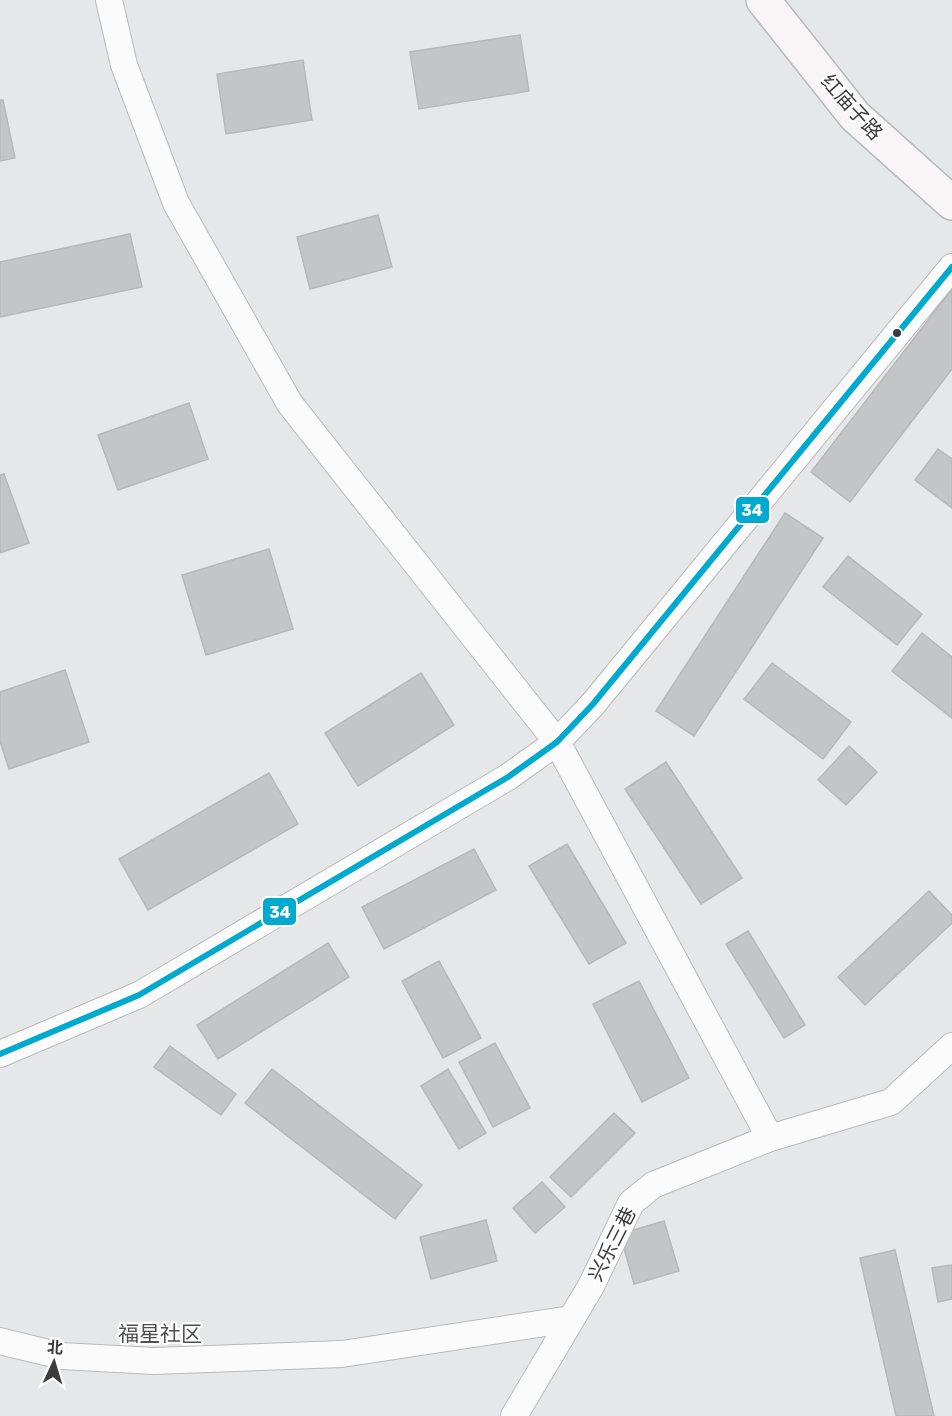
<svg xmlns="http://www.w3.org/2000/svg" width="952" height="1416" font-family="Rubik,'Noto Sans SC',sans-serif">
  <style>
    .building { fill: #c4c5c6; stroke: #b7b8b9; stroke-width: 1.5 }
    .lines { fill: none; stroke-linecap: round; stroke-linejoin: round }
    .street-casing { stroke: #b9babb; stroke-width: 28 }
    .secondary-casing { stroke: #b9babb; stroke-width: 36 }
    .street { stroke: #fbfbfc; stroke-width: 26 }
    .secondary { stroke: #f7f5f6; stroke-width: 33 }
    .bus-1-casing { stroke: #fff; stroke-width: 10 }
    .bus-1 { stroke: #00a9ce; stroke-width: 6 }
    .bus-dot { fill: #3c3c3d; stroke: #fff; stroke-width: 2 }
    .labels { text-anchor: middle; stroke-width: 4.5; stroke-linejoin: round; paint-order: stroke }
    .street-label { font-size: 20px; fill: #3c3c3d; stroke: #fff }
    .neighbourhood-label { font-size: 21px; fill: #4e4e51; stroke: #fff }
    .line-badge { stroke: #fff; stroke-width: 2 }
    .badge-label { font-size: 16px; text-anchor: middle; font-weight: bold; fill: #fff }
  </style>
  <rect width="100%" height="100%" fill="#e6e7e8"/>
  <!-- building -->
  <g class="building">
    <polygon points="520,35 529,91 419,109 410,52"/>
    <polygon points="303,60 312,120 226,134 217,74"/>
    <polygon points="0,100 3,100 15,158 0,161"/>
    <polygon points="378,215 392,267 310,289 297,237"/>
    <polygon points="130,234 142,287 0,317 0,262"/>
    <polygon points="952,289 952,369 850,502 811,472"/>
    <polygon points="189,403 208,459 118,490 98,435"/>
    <polygon points="938,449 952,459 952,508 915,480"/>
    <polygon points="4,474 29,543 0,553 0,475"/>
    <polygon points="785,513 823,538 694,736 656,711"/>
    <polygon points="269,549 293,629 206,655 182,575"/>
    <polygon points="848,556 922,614 897,645 823,587"/>
    <polygon points="922,633 952,657 952,718 892,671"/>
    <polygon points="772,663 851,722 823,759 744,699"/>
    <polygon points="65,670 89,742 9,769 0,741 0,692"/>
    <polygon points="421,673 454,725 358,786 325,733"/>
    <polygon points="849,746 877,772 846,805 818,780"/>
    <polygon points="666,762 742,878 701,904 625,789"/>
    <polygon points="269,773 298,824 148,910 119,859"/>
    <polygon points="567,844 626,943 589,964 529,866"/>
    <polygon points="474,849 496,890 384,949 362,907"/>
    <polygon points="929,891 952,915 952,923 865,1005 838,977"/>
    <polygon points="748,931 805,1025 784,1038 726,944"/>
    <polygon points="328,943 349,977 218,1059 197,1025"/>
    <polygon points="439,961 481,1038 443,1058 402,981"/>
    <polygon points="639,981 689,1078 642,1102 593,1004"/>
    <polygon points="495,1043 530,1108 493,1127 459,1062"/>
    <polygon points="170,1046 236,1094 221,1115 154,1067"/>
    <polygon points="272,1069 422,1185 395,1219 245,1103"/>
    <polygon points="448,1069 486,1133 459,1149 421,1086"/>
    <polygon points="614,1113 635,1133 571,1197 550,1177"/>
    <polygon points="542,1182 565,1207 535,1233 513,1208"/>
    <polygon points="486,1220 497,1261 431,1279 420,1237"/>
    <polygon points="664,1221 679,1271 634,1284 620,1234"/>
    <polygon points="895,1250 934,1416 896,1416 860,1258"/>
    <polygon points="952,1265 952,1299 938,1302 932,1268"/>
  </g>
  <g class="lines">
    <defs>
      <g id="street">
        <polyline points="109,0 124,65 176,203 290,404 557,742 770,1138"/>
        <polyline points="0,1054 139,995 508,777 557,742 593,704 952,267"/>
        <polyline points="0,1341 61,1356 154,1361 342,1354 571,1319"/>
        <polyline points="514,1416 591,1286 631,1203 653,1185 770,1138 891,1102 952,1046"/>
      </g>
      <polyline id="secondary" points="763,0 855,116 952,203"/>
    </defs>
    <!-- street casing -->
    <use href="#street" class="street-casing"/>
    <!-- secondary casing -->
    <use href="#secondary" class="secondary-casing"/>
    <!-- street -->
    <use href="#street" class="street"/>
    <!-- secondary -->
    <use href="#secondary" class="secondary"/>
    <defs>
      <polyline id="bus-1" points="0,1054 139,995 508,777 557,742 593,704 952,267"/>
    </defs>
    <!-- bus-1 casing -->
    <use href="#bus-1" class="bus-1-casing"/>
    <!-- bus-1 -->
    <use href="#bus-1" class="bus-1"/>
  </g>
  <!-- markers -->
  <circle class="bus-dot" cx="897" cy="333" r="5"/>
  <g class="labels">
    <!-- street labels -->
    <g class="street-label">
      <text transform="translate(852 107) rotate(48)" y="7">红庙子路</text>
      <text transform="translate(612 1244) rotate(-63)" y="7">兴乐三巷</text>
    </g>
    <!-- neighbourhood labels -->
    <g class="neighbourhood-label">
      <text x="160" y="1341">福星社区</text>
    </g>
  </g>
  <g class="line-badge">
    <rect x="735" y="496" width="35" height="28" rx="6" fill="#00a9ce"/>
    <rect x="262" y="897" width="35" height="29" rx="6" fill="#00a9ce"/>
  </g>
  <g class="badge-label">
    <text x="752" y="516">34</text>
    <text x="280" y="918">34</text>
  </g>
  <!-- north arrow -->
  <g transform="translate(54 1362) rotate(4)" stroke="#ffffff" stroke-width="4.5" paint-order="stroke">
  <path d="M0-4.5L10 22L0 15L-10 22Z" fill="#3c3c3d"/>
  <text y="-9" font-size="16" font-weight="bold" text-anchor="middle" fill="#3c3c3d">北</text>
  </g>
</svg>
